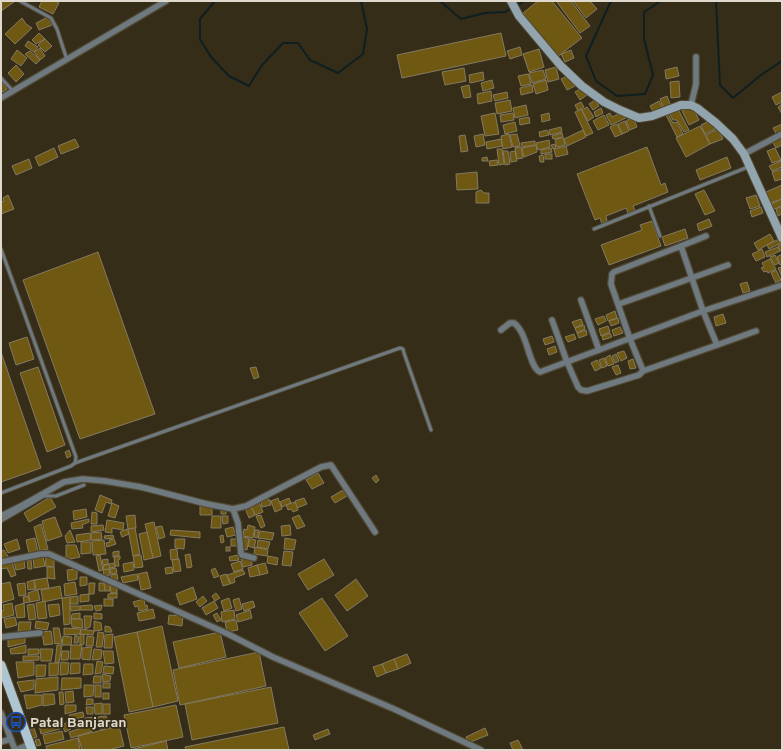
<svg xmlns="http://www.w3.org/2000/svg" width="783" height="751" font-family="Overpass,sans-serif">
  <style>
    .lines { fill: none; stroke-linecap: round; stroke-linejoin: round }
    .stream { stroke: #0e1f21; stroke-width: 2 }
    .building { fill: #6f5811; stroke: #837a62 }
    .lane-casing { stroke: #514935; stroke-width: 5 }
    .street-casing { stroke: #514935; stroke-width: 8 }
    .secondary-casing { stroke: #514935; stroke-width: 10 }
    .primary-casing { stroke: #514935; stroke-width: 11 }
    .lane { stroke: #6e7a80; stroke-width: 3 }
    .street { stroke: #6e7a80; stroke-width: 5.5 }
    .secondary { stroke: #92a4ae; stroke-width: 8 }
    .primary { stroke: #aec5d2; stroke-width: 9 }
    .labels { text-anchor: middle; stroke-width: 3.5; stroke-linejoin: round; paint-order: stroke }
    .poi-label { font-size: 14px; font-weight: bold; fill: #dfdacd; stroke: #362d18; text-anchor: start }
  </style>
  <rect width="100%" height="100%" fill="#362d18"/>
  <g class="lines">
    <!-- stream -->
    <g class="stream">
      <polyline points="215,1 200,19 200,39 211,57 229,76 249,86 262,65 283,43 298,43 310,60 338,73 363,54 367,29 361,1"/>
      <polyline points="440,1 461,19 485,13 505,12 512,8"/>
      <polyline points="611,1 586,56 596,81 617,96 645,94 653,75 644,39 644,12 661,1"/>
      <polyline points="716,1 720,85 733,98 761,75 782,61"/>
      <polyline points="516,6 524,1"/>
    </g>
  </g>
  <!-- building -->
  <g class="building">
    <polygon points="1,1 14,1 14,2 1,11"/>
    <polygon points="42,1 55,1 59,3 53,14 39,7"/>
    <polygon points="538,1 552,1 582,38 557,57 523,13"/>
    <polygon points="556,1 571,1 590,26 580,33"/>
    <polygon points="573,1 590,1 597,9 586,18"/>
    <polygon points="48,17 52,25 39,30 36,23"/>
    <polygon points="22,18 26,24 32,28 15,44 5,34"/>
    <polygon points="39,33 45,39 36,44 32,40"/>
    <polygon points="501,33 506,56 402,78 397,55"/>
    <polygon points="45,39 52,46 45,52 38,45"/>
    <polygon points="28,41 38,47 34,52 25,46"/>
    <polygon points="520,47 522,55 510,59 507,51"/>
    <polygon points="40,48 45,56 40,60 34,52"/>
    <polygon points="539,49 544,67 529,72 523,54"/>
    <polygon points="17,50 27,58 21,66 11,59"/>
    <polygon points="571,50 574,58 565,62 561,54"/>
    <polygon points="30,51 40,60 36,64 25,54"/>
    <polygon points="16,65 24,74 16,82 8,73"/>
    <polygon points="556,67 559,79 548,82 545,70"/>
    <polygon points="677,67 679,76 666,79 665,70"/>
    <polygon points="464,68 466,81 445,85 442,72"/>
    <polygon points="543,70 546,79 532,83 529,73"/>
    <polygon points="483,72 484,80 470,83 469,75"/>
    <polygon points="528,74 531,84 521,86 518,76"/>
    <polygon points="569,75 575,86 567,90 561,79"/>
    <polygon points="492,80 494,88 483,91 481,83"/>
    <polygon points="546,80 548,90 536,94 533,84"/>
    <polygon points="679,81 680,97 671,98 670,82"/>
    <polygon points="1,82 2,82 7,89 3,92 1,90"/>
    <polygon points="469,85 471,97 464,98 461,87"/>
    <polygon points="532,85 533,92 521,95 520,88"/>
    <polygon points="582,88 587,95 580,100 575,92"/>
    <polygon points="491,91 492,101 478,104 477,94"/>
    <polygon points="507,92 508,98 495,101 493,95"/>
    <polygon points="782,92 782,102 776,105 772,97"/>
    <polygon points="667,96 671,106 664,109 660,99"/>
    <polygon points="510,100 512,111 497,114 495,103"/>
    <polygon points="595,100 599,106 593,110 589,104"/>
    <polygon points="659,101 663,109 654,113 650,106"/>
    <polygon points="581,102 584,107 578,111 575,105"/>
    <polygon points="782,104 782,114 778,107"/>
    <polygon points="526,105 528,115 515,118 513,108"/>
    <polygon points="692,106 699,120 689,125 682,111"/>
    <polygon points="587,107 594,117 588,121 582,110"/>
    <polygon points="601,108 603,113 596,117 594,112"/>
    <polygon points="581,109 593,133 586,136 575,112"/>
    <polygon points="678,109 689,130 684,132 677,120 673,120 669,112"/>
    <polygon points="495,113 499,134 485,136 481,116"/>
    <polygon points="513,113 514,120 501,122 500,115"/>
    <polygon points="549,113 550,120 542,122 541,115"/>
    <polygon points="610,113 612,117 621,113 628,117 611,125 606,115"/>
    <polygon points="668,114 673,123 677,122 683,134 677,137 666,115"/>
    <polygon points="604,115 609,125 598,130 593,121"/>
    <polygon points="529,117 530,123 520,125 519,119"/>
    <polygon points="633,117 637,127 630,130 626,121"/>
    <polygon points="711,120 715,129 705,134 701,125"/>
    <polygon points="625,121 629,131 622,134 618,124"/>
    <polygon points="515,122 517,131 505,134 503,125"/>
    <polygon points="617,124 622,134 615,137 610,127"/>
    <polygon points="782,124 782,133 777,135 773,128"/>
    <polygon points="700,126 710,144 686,157 676,138"/>
    <polygon points="561,127 562,132 550,135 549,130"/>
    <polygon points="718,129 723,139 710,144 706,135"/>
    <polygon points="547,130 549,135 540,137 539,132"/>
    <polygon points="583,130 586,137 567,146 564,139"/>
    <polygon points="562,133 563,137 553,139 552,136"/>
    <polygon points="483,134 485,145 476,147 474,136"/>
    <polygon points="509,134 512,147 503,149 501,136"/>
    <polygon points="517,134 520,146 513,147 510,135"/>
    <polygon points="465,135 468,151 461,152 459,136"/>
    <polygon points="782,136 782,145 776,148 772,141"/>
    <polygon points="563,137 565,145 557,147 555,140"/>
    <polygon points="75,139 79,147 61,154 58,146"/>
    <polygon points="501,139 502,146 487,149 486,142"/>
    <polygon points="549,140 550,147 538,150 536,143"/>
    <polygon points="535,141 535,145 522,147 521,143"/>
    <polygon points="555,144 556,148 553,149 551,145"/>
    <polygon points="536,145 537,152 524,157 522,148"/>
    <polygon points="566,146 568,154 556,157 554,149"/>
    <polygon points="521,147 523,158 517,159 515,148"/>
    <polygon points="647,147 661,185 665,183 668,192 633,206 635,211 628,213 626,208 606,216 607,221 602,224 600,218 595,220 577,174"/>
    <polygon points="54,148 58,157 39,166 35,157"/>
    <polygon points="551,148 552,152 541,154 541,150"/>
    <polygon points="775,148 781,160 772,163 767,151"/>
    <polygon points="497,149 502,149 504,164 499,165"/>
    <polygon points="503,151 508,151 510,164 505,165"/>
    <polygon points="515,151 517,161 511,162 510,152"/>
    <rect x="545" y="154" width="7" height="5"/>
    <polygon points="543,155 544,162 540,162 539,156"/>
    <polygon points="487,157 488,161 482,161 482,158"/>
    <polygon points="727,157 731,168 700,180 696,170"/>
    <polygon points="29,159 32,168 16,175 12,166"/>
    <polygon points="497,160 498,165 490,166 489,161"/>
    <polygon points="781,161 782,167 772,171 769,166"/>
    <polygon points="782,169 782,179 775,181 772,172"/>
    <polygon points="477,172 478,189 457,190 456,174"/>
    <polygon points="782,185 782,199 770,203 766,192"/>
    <polygon points="481,190 484,193 489,193 489,203 476,203 476,192"/>
    <polygon points="704,190 715,211 705,215 695,194"/>
    <polygon points="8,195 14,209 1,214 1,202 4,201 3,198"/>
    <polygon points="756,195 760,206 750,209 746,198"/>
    <polygon points="782,199 782,206 774,209 771,204"/>
    <polygon points="782,206 782,214 778,216 776,209"/>
    <polygon points="761,207 763,213 752,217 750,211"/>
    <polygon points="709,219 712,226 699,231 697,224"/>
    <polygon points="652,221 661,246 609,265 601,245 642,230 640,225"/>
    <polygon points="685,229 688,238 665,246 662,237"/>
    <polygon points="770,234 774,241 758,250 754,243"/>
    <polygon points="779,239 781,243 769,249 767,245"/>
    <polygon points="782,244 782,250 780,251 778,246"/>
    <polygon points="778,247 780,251 767,257 765,252"/>
    <polygon points="762,249 765,257 756,261 752,254"/>
    <polygon points="98,252 155,414 80,439 23,280"/>
    <polygon points="782,254 782,264 780,265 777,257"/>
    <polygon points="775,255 779,263 775,265 770,257"/>
    <polygon points="770,259 776,269 768,273 767,271 764,272 761,268 764,267 762,263"/>
    <polygon points="782,267 782,277 778,268"/>
    <polygon points="776,270 781,280 776,283 771,273"/>
    <polygon points="747,282 750,291 743,293 740,284"/>
    <polygon points="615,311 617,318 608,321 606,315"/>
    <polygon points="723,314 726,323 716,326 714,317"/>
    <polygon points="604,316 606,321 598,325 595,319"/>
    <polygon points="618,318 619,323 611,326 609,321"/>
    <polygon points="581,319 583,324 575,328 572,322"/>
    <polygon points="584,325 585,329 577,333 575,328"/>
    <polygon points="608,326 610,332 601,336 599,329"/>
    <polygon points="620,327 623,333 614,336 612,330"/>
    <polygon points="586,330 587,335 579,338 577,333"/>
    <polygon points="610,333 612,337 603,340 602,336"/>
    <polygon points="574,334 576,339 568,342 565,337"/>
    <polygon points="552,336 554,342 545,345 543,339"/>
    <polygon points="27,337 34,359 16,365 9,343"/>
    <polygon points="555,346 557,352 549,355 547,349"/>
    <polygon points="624,351 627,358 621,361 617,353"/>
    <polygon points="1,352 41,468 1,482"/>
    <polygon points="616,354 619,361 615,363 612,356"/>
    <polygon points="610,355 614,364 608,366 605,358"/>
    <polygon points="604,358 607,366 602,368 599,360"/>
    <polygon points="633,359 636,368 630,369 628,361"/>
    <polygon points="597,360 601,368 595,371 591,363"/>
    <polygon points="618,365 621,373 616,375 612,367"/>
    <polygon points="38,367 65,445 47,452 20,373"/>
    <polygon points="256,367 259,377 254,379 250,368"/>
    <polygon points="69,450 71,456 67,458 65,452"/>
    <polygon points="318,473 324,483 312,489 306,480"/>
    <polygon points="376,475 379,480 376,483 372,478"/>
    <polygon points="343,490 347,496 335,503 331,497"/>
    <polygon points="100,495 112,500 111,504 106,502 102,513 95,510"/>
    <polygon points="50,497 56,507 29,522 24,513"/>
    <polygon points="267,498 268,500 270,500 271,505 262,507 261,500"/>
    <polygon points="278,498 282,509 275,512 271,501"/>
    <polygon points="289,498 291,503 282,507 280,502"/>
    <polygon points="304,498 307,504 297,508 295,501"/>
    <polygon points="259,502 263,512 255,515 251,506"/>
    <polygon points="295,502 298,510 293,512 291,509 288,510 286,505"/>
    <polygon points="112,503 119,506 115,518 108,516"/>
    <polygon points="200,504 207,504 207,507 212,507 212,515 200,515"/>
    <polygon points="251,506 255,515 249,518 245,508"/>
    <polygon points="86,509 87,517 74,520 73,511"/>
    <polygon points="226,509 226,514 221,514 221,510"/>
    <polygon points="92,512 97,513 97,524 91,524"/>
    <polygon points="135,515 136,528 128,529 126,516"/>
    <polygon points="261,515 265,526 261,528 256,516"/>
    <polygon points="299,515 305,526 297,529 292,518"/>
    <polygon points="212,516 221,516 221,528 211,528"/>
    <polygon points="222,516 228,516 228,523 223,524"/>
    <polygon points="55,517 62,536 47,541 42,521"/>
    <polygon points="89,519 89,522 82,525 83,528 72,529 71,523"/>
    <polygon points="107,520 124,523 123,530 112,528 112,533 105,532"/>
    <polygon points="154,522 161,556 153,558 145,524"/>
    <polygon points="41,524 48,549 40,551 34,527"/>
    <polygon points="103,525 104,530 91,532 91,526"/>
    <polygon points="248,525 255,527 253,538 243,536 244,529 247,530"/>
    <polygon points="290,525 291,535 282,536 281,526"/>
    <polygon points="162,526 165,537 159,539 156,527"/>
    <polygon points="233,527 236,535 227,537 225,529"/>
    <polygon points="135,528 140,554 133,556 128,529"/>
    <polygon points="127,529 129,534 122,537 120,532"/>
    <polygon points="70,530 75,542 67,543 65,536"/>
    <polygon points="171,530 200,532 200,538 170,535"/>
    <polygon points="255,530 259,530 257,538 254,537"/>
    <polygon points="260,531 274,533 272,540 258,538"/>
    <polygon points="101,532 102,539 91,540 91,533"/>
    <polygon points="147,532 153,558 144,560 139,534"/>
    <polygon points="90,533 91,540 77,542 76,535"/>
    <polygon points="113,535 114,538 105,539 104,536"/>
    <polygon points="223,535 224,542 221,543 220,536"/>
    <polygon points="243,537 249,538 247,550 241,548"/>
    <polygon points="35,538 38,552 29,553 26,540"/>
    <polygon points="285,538 296,540 294,550 284,549"/>
    <polygon points="17,539 20,549 8,553 4,544"/>
    <polygon points="114,539 116,544 107,547 106,543 110,542 109,540"/>
    <polygon points="175,539 185,539 184,549 175,548"/>
    <rect x="231" y="539" width="7" height="7"/>
    <polygon points="250,539 256,540 254,548 248,546"/>
    <polygon points="104,540 106,554 93,555 92,541"/>
    <polygon points="258,540 270,542 268,549 257,547"/>
    <polygon points="81,542 91,542 91,553 81,554"/>
    <polygon points="66,545 76,545 80,557 66,560"/>
    <rect x="226" y="547" width="4" height="4"/>
    <polygon points="255,547 268,550 267,556 254,554"/>
    <polygon points="177,549 178,559 171,560 170,550"/>
    <polygon points="4,550 9,558 1,560 1,551"/>
    <polygon points="119,551 119,555 113,557 113,552"/>
    <polygon points="284,551 293,552 291,566 282,565"/>
    <polygon points="190,554 192,567 187,568 185,555"/>
    <polygon points="100,555 103,570 99,571 96,556"/>
    <polygon points="141,555 143,567 135,568 133,556"/>
    <polygon points="238,555 239,560 230,561 229,557"/>
    <polygon points="46,556 54,559 54,567 45,566"/>
    <polygon points="120,556 120,559 118,560 119,566 115,566 114,557"/>
    <polygon points="268,556 278,558 277,565 267,563"/>
    <polygon points="33,557 43,557 45,566 34,568"/>
    <polygon points="251,557 252,565 243,567 241,559"/>
    <polygon points="24,559 25,568 16,570 14,561"/>
    <polygon points="108,559 108,564 103,565 102,560"/>
    <polygon points="179,559 181,571 174,572 172,560"/>
    <polygon points="324,559 334,575 308,590 298,574"/>
    <polygon points="27,560 31,560 32,569 28,569"/>
    <polygon points="240,561 243,569 234,572 231,564"/>
    <polygon points="12,562 16,575 11,577 7,568 1,569 1,565"/>
    <polygon points="133,562 134,570 124,572 123,564"/>
    <polygon points="114,563 115,567 110,568 109,564"/>
    <polygon points="265,563 268,573 260,575 257,565"/>
    <polygon points="109,564 110,569 104,570 103,566"/>
    <polygon points="257,565 260,575 250,577 248,568"/>
    <polygon points="47,567 54,567 55,579 47,578"/>
    <polygon points="172,567 173,573 166,574 165,568"/>
    <polygon points="116,568 117,573 111,574 110,569"/>
    <polygon points="215,568 219,576 214,578 211,570"/>
    <polygon points="77,569 77,579 68,581 67,570"/>
    <polygon points="109,569 110,575 104,576 103,570"/>
    <polygon points="243,570 245,574 234,578 235,582 231,584 227,575"/>
    <polygon points="147,572 151,588 141,590 138,574"/>
    <polygon points="117,574 118,579 112,580 111,575"/>
    <polygon points="137,574 138,580 123,583 121,577"/>
    <polygon points="226,574 230,584 223,586 220,576"/>
    <polygon points="80,577 87,577 87,585 80,586"/>
    <polygon points="47,578 49,588 36,590 34,580"/>
    <polygon points="356,579 368,596 347,611 335,595"/>
    <polygon points="34,580 35,589 28,590 27,582"/>
    <polygon points="10,582 14,599 1,603 1,584"/>
    <polygon points="75,582 77,594 65,596 64,584"/>
    <polygon points="25,583 26,595 19,596 17,584"/>
    <polygon points="89,583 95,583 94,594 89,594"/>
    <polygon points="99,583 104,583 105,591 99,591"/>
    <polygon points="104,583 110,583 110,591 105,591"/>
    <polygon points="110,585 117,585 117,593 111,593"/>
    <polygon points="60,586 62,598 43,602 41,590"/>
    <polygon points="193,587 197,599 180,605 176,594"/>
    <polygon points="36,590 38,591 40,600 30,602 28,593"/>
    <polygon points="117,593 117,598 108,598 108,594"/>
    <polygon points="216,593 220,598 215,601 212,596"/>
    <polygon points="89,594 89,601 80,602 80,595"/>
    <polygon points="28,596 30,602 24,603 23,597"/>
    <polygon points="78,596 78,604 70,604 70,597"/>
    <polygon points="203,596 207,601 200,607 196,602"/>
    <polygon points="70,597 70,624 64,625 62,598"/>
    <polygon points="229,598 232,608 224,611 221,601"/>
    <polygon points="239,598 242,609 236,611 233,600"/>
    <polygon points="322,598 348,636 325,651 299,613"/>
    <rect x="104" y="599" width="9" height="7"/>
    <polygon points="144,599 145,606 147,605 148,609 139,611 138,606 135,607 133,602"/>
    <polygon points="45,601 47,618 38,619 36,603"/>
    <polygon points="214,601 218,608 206,615 202,608"/>
    <polygon points="253,601 255,607 244,611 242,604"/>
    <polygon points="12,603 14,615 2,618 1,611 4,610 3,605"/>
    <polygon points="24,603 25,617 17,618 15,606"/>
    <polygon points="34,604 36,619 29,620 27,605"/>
    <polygon points="59,604 60,615 50,617 48,605"/>
    <polygon points="92,605 93,610 80,610 80,606"/>
    <polygon points="102,605 101,610 96,611 94,606"/>
    <polygon points="70,606 80,606 80,610 71,611"/>
    <polygon points="153,609 155,618 139,621 137,613"/>
    <polygon points="234,610 235,619 222,622 221,612"/>
    <polygon points="250,610 252,618 238,622 236,615"/>
    <polygon points="80,613 80,619 71,619 72,614"/>
    <polygon points="94,613 102,614 102,619 94,619"/>
    <polygon points="217,613 221,620 217,622 213,615"/>
    <polygon points="169,615 183,616 182,626 168,624"/>
    <polygon points="84,616 92,616 90,627 85,629"/>
    <polygon points="15,617 17,625 6,628 4,619"/>
    <polygon points="71,619 82,619 83,628 72,627"/>
    <polygon points="236,620 238,630 227,632 225,622"/>
    <polygon points="36,621 49,623 47,630 35,628"/>
    <polygon points="94,621 101,623 102,630 94,631"/>
    <polygon points="19,622 31,622 30,632 18,631"/>
    <polygon points="105,626 110,627 112,632 105,632"/>
    <polygon points="162,626 178,701 153,707 137,632"/>
    <polygon points="53,628 59,628 62,643 55,644"/>
    <polygon points="64,628 81,629 80,634 64,635"/>
    <polygon points="81,629 94,631 93,635 80,634"/>
    <polygon points="51,631 53,644 44,645 42,632"/>
    <polygon points="98,632 104,633 102,647 96,647"/>
    <polygon points="137,632 153,707 129,712 114,637"/>
    <polygon points="220,632 226,657 179,668 173,642"/>
    <polygon points="80,634 84,635 84,644 80,645"/>
    <polygon points="113,634 112,648 104,648 105,635"/>
    <polygon points="75,635 79,637 78,643 74,643"/>
    <polygon points="63,636 72,637 71,645 62,645"/>
    <polygon points="87,636 94,637 93,646 86,646"/>
    <polygon points="25,637 25,643 8,647 8,638"/>
    <polygon points="26,645 26,653 11,654 10,649"/>
    <polygon points="57,645 62,645 59,663 55,663"/>
    <polygon points="71,645 82,645 80,659 70,659"/>
    <polygon points="92,647 90,660 82,659 82,648"/>
    <polygon points="28,649 39,649 39,654 28,655"/>
    <polygon points="40,649 53,649 51,661 41,661"/>
    <polygon points="94,649 102,650 101,659 92,660"/>
    <polygon points="62,651 69,651 68,660 61,660"/>
    <polygon points="103,651 113,651 114,663 105,664"/>
    <polygon points="259,652 266,686 180,705 173,670"/>
    <polygon points="407,654 411,663 398,669 394,659"/>
    <polygon points="23,656 39,656 39,660 23,661"/>
    <polygon points="394,659 398,669 386,673 382,664"/>
    <polygon points="97,661 103,662 101,673 95,674"/>
    <polygon points="16,662 34,662 34,675 18,678"/>
    <polygon points="61,662 69,663 68,674 60,675"/>
    <polygon points="49,663 59,663 58,675 49,676"/>
    <polygon points="71,663 80,663 80,673 70,674"/>
    <polygon points="84,664 93,664 93,674 83,675"/>
    <polygon points="382,664 386,673 377,677 373,667"/>
    <polygon points="36,665 46,665 45,676 36,677"/>
    <polygon points="104,666 114,667 113,674 103,673"/>
    <polygon points="102,674 111,676 110,681 103,682"/>
    <polygon points="94,676 101,676 101,683 93,683"/>
    <polygon points="58,677 58,690 35,693 36,679"/>
    <polygon points="62,678 81,678 81,688 61,690"/>
    <polygon points="34,680 34,689 21,692 17,682"/>
    <rect x="103" y="683" width="7" height="5"/>
    <polygon points="84,685 94,685 93,696 84,697"/>
    <rect x="95" y="685" width="6" height="12"/>
    <polygon points="271,687 278,723 192,740 185,704"/>
    <polygon points="73,691 74,702 66,703 65,692"/>
    <polygon points="59,692 63,692 64,704 60,705"/>
    <rect x="103" y="693" width="6" height="6"/>
    <polygon points="43,694 54,694 55,704 43,706"/>
    <polygon points="24,695 42,695 42,705 27,709"/>
    <polygon points="87,699 93,699 93,704 86,705"/>
    <polygon points="102,703 102,714 95,714 94,704"/>
    <rect x="103" y="704" width="7" height="10"/>
    <polygon points="65,705 76,705 76,711 65,714"/>
    <polygon points="176,705 183,737 131,748 124,715"/>
    <polygon points="86,707 93,707 93,714 87,714"/>
    <polygon points="83,712 84,717 70,720 69,715"/>
    <polygon points="106,716 112,727 101,730 98,717"/>
    <polygon points="95,717 95,723 86,724 85,718"/>
    <polygon points="71,720 77,720 77,727 72,728"/>
    <polygon points="83,721 84,725 80,726 79,722"/>
    <polygon points="68,722 71,729 65,732 62,725"/>
    <polygon points="59,723 60,729 41,734 39,725"/>
    <polygon points="91,725 93,731 71,738 69,732"/>
    <polygon points="119,726 124,746 108,750 82,750 78,736"/>
    <polygon points="284,727 289,750 186,750 185,747"/>
    <polygon points="34,728 37,737 32,739 29,730"/>
    <polygon points="485,728 488,735 468,743 466,737"/>
    <polygon points="328,729 330,734 315,740 313,735"/>
    <polygon points="62,731 64,739 45,744 43,735"/>
    <polygon points="78,738 80,750 47,750 46,746"/>
    <polygon points="39,739 41,745 37,746 35,740"/>
    <polygon points="518,740 523,750 513,750 510,743"/>
    <polygon points="166,741 168,750 130,750"/>
  </g>
  <g class="lines">
    <defs>
      <g id="lane">
        <polyline points="20,1 51,18 57,29 67,60"/>
        <polyline points="1,78 13,91"/>
        <polyline points="649,206 660,236"/>
        <polyline points="594,229 748,167"/>
        <polyline points="1,249 76,457 75,463 71,466 1,493"/>
        <polyline points="75,463 400,348 403,349 404,353 431,430"/>
        <polyline points="1,521 44,496 56,496 84,485"/>
      </g>
      <g id="street">
        <polyline points="1,98 166,1"/>
        <polyline points="691,105 696,84 696,57"/>
        <polyline points="744,154 782,134"/>
        <polyline points="681,246 706,236"/>
        <polyline points="581,300 599,350"/>
        <polyline points="619,304 728,265"/>
        <polyline points="552,320 567,362 578,387 581,390 587,391 639,375 643,371 642,368 630,339 611,284 612,274 614,272 681,246 703,311 717,345 643,371"/>
        <path d="M501,330L510,323H514C528,333 529,368 540,372L703,311L782,285"/>
        <polyline points="717,345 756,331"/>
        <polyline points="233,509 238,523 241,553 242,555 254,558"/>
        <polyline points="1,516 23,505 64,482 83,479 105,481 141,487 207,504 233,509 246,506 321,467 331,465 375,532"/>
        <polyline points="1,562 41,554 49,554 226,633 273,657 394,709 481,750"/>
        <polyline points="1,637 40,633"/>
        <polyline points="1,713 15,750"/>
        <polyline points="1,742 11,739"/>
        <polyline points="16,750 30,744"/>
      </g>
      <polyline id="secondary" points="511,1 519,16 561,66 582,86 604,102 620,110 639,118 652,116 681,105 691,105 697,108 716,123 733,139 744,154 782,238"/>
      <polyline id="primary" points="1,665 32,750"/>
    </defs>
    <!-- lane casing -->
    <use href="#lane" class="lane-casing"/>
    <!-- street casing -->
    <use href="#street" class="street-casing"/>
    <!-- secondary casing -->
    <use href="#secondary" class="secondary-casing"/>
    <!-- primary casing -->
    <use href="#primary" class="primary-casing"/>
    <!-- lane -->
    <use href="#lane" class="lane"/>
    <!-- street -->
    <use href="#street" class="street"/>
    <!-- secondary -->
    <use href="#secondary" class="secondary"/>
    <!-- primary -->
    <use href="#primary" class="primary"/>
  </g>
  <!-- icons -->
  <defs>
    <symbol id="bus-ring" viewBox="-11 -11 22 22"><circle r="9.5" fill="#362d18" stroke="#1a4fb4" stroke-width="1.5"/><path d="M-5-6H5V4H4V6H2V4H-2V6H-4V4H-5ZM-3.5-4V0h7V-4ZM-3.5 1.2v1.5H-2V1.2ZM2 1.2v1.5H3.5V1.2Z" fill="#1a4fb4"/></symbol>
  </defs>
  <g fill-rule="evenodd">
    <use href="#bus-ring" x="5" y="711" width="22" height="22"/>
  </g>
  <g class="labels">
    <!-- poi labels -->
    <g class="poi-label">
      <text x="30" y="727">Patal Banjaran</text>
    </g>
  </g>
  <!-- border -->
  <rect width="783" height="751" fill="none" stroke="#dfdacd" stroke-width="4"/>
</svg>
